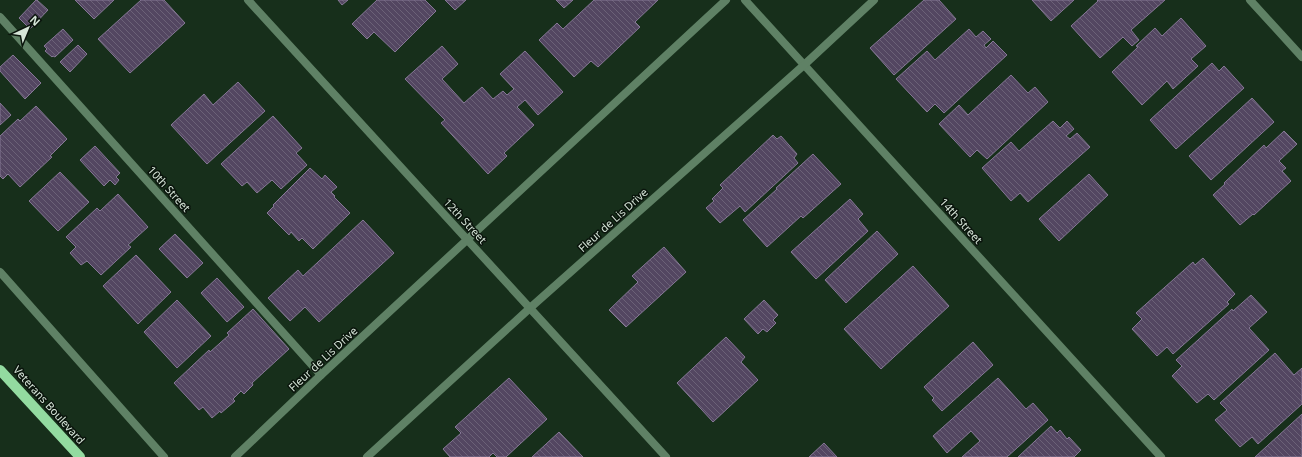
<svg xmlns="http://www.w3.org/2000/svg" width="1302" height="457" font-family="'Noto Sans',sans-serif">
  <style>
    .building { fill: url(#building-back-hatch); stroke: #867896 }
    .lines { fill: none; stroke-linecap: round; stroke-linejoin: round }
    .street { stroke: #5f8165; stroke-width: 8 }
    .primary { stroke: #93dba0; stroke-width: 10 }
    .labels { text-anchor: middle; stroke-width: 3; stroke-linejoin: round; paint-order: stroke }
    .street-label { font-size: 11px; fill: #d6e5d8; stroke: #0a140c }
  </style>
  <defs>
    <pattern id="building-back-hatch" width="6" height="6" patternUnits="userSpaceOnUse"><rect width="6" height="6" fill="#534661"/><path d="M-1 5l2 2M0 0l6 6M5-1l2 2" fill="none" stroke="#6b6177"/></pattern>
  </defs>
  <rect width="100%" height="100%" fill="#172f1b"/>
  <!-- building -->
  <g class="building">
    <polygon points="36,0 37,0 48,10 30,29 19,18"/>
    <polygon points="75,0 114,0 94,19"/>
    <polygon points="141,0 164,0 185,23 130,73 98,39"/>
    <polygon points="338,0 348,0 342,5"/>
    <polygon points="377,0 425,0 436,11 395,52 374,32 367,39 352,24"/>
    <polygon points="445,0 466,0 455,10"/>
    <polygon points="556,0 573,0 564,8"/>
    <polygon points="594,0 658,0 635,22 640,27 598,67 591,61 574,77 539,40 557,23 563,29"/>
    <polygon points="924,0 939,0 956,19 894,75 870,48"/>
    <polygon points="1032,0 1074,0 1051,21"/>
    <polygon points="1097,0 1165,0 1131,30 1139,40 1132,46 1123,37 1100,58 1071,26 1098,1"/>
    <polygon points="1181,18 1206,46 1191,59 1198,66 1173,89 1167,81 1142,105 1112,72 1138,47 1136,46 1155,28 1162,36"/>
    <polygon points="63,29 73,40 55,57 53,56 52,57 45,51 47,49 44,46"/>
    <polygon points="969,29 976,37 983,31 991,39 984,45 986,48 993,41 1007,55 944,113 935,104 927,112 896,79 927,51 935,60"/>
    <polygon points="78,45 87,54 70,72 60,62"/>
    <polygon points="442,46 458,64 442,79 464,103 482,87 493,99 503,91 507,95 514,89 500,74 525,51 563,92 538,115 525,100 517,107 534,125 504,153 507,156 488,174 441,123 445,120 405,79"/>
    <polygon points="13,55 41,83 25,99 0,71 0,67"/>
    <polygon points="1212,63 1219,71 1224,66 1244,88 1176,149 1150,120"/>
    <polygon points="1011,75 1028,93 1035,87 1048,102 987,159 977,150 970,157 939,124 959,105 968,115"/>
    <polygon points="238,82 265,111 207,164 171,125 204,94 213,105"/>
    <polygon points="1252,98 1274,122 1211,180 1189,156"/>
    <polygon points="0,103 11,115 0,125"/>
    <polygon points="36,106 67,139 50,156 52,157 20,187 8,174 3,179 0,176 0,136 18,119 20,121"/>
    <polygon points="273,116 302,148 296,153 307,165 281,189 272,180 257,193 247,182 242,186 221,164"/>
    <polygon points="1053,121 1060,128 1067,121 1074,129 1066,136 1070,139 1077,133 1090,147 1028,202 1020,193 1011,201 982,168 1011,142 1019,151"/>
    <polygon points="1284,131 1297,144 1279,161 1286,168 1282,171 1291,181 1254,215 1253,214 1240,225 1213,195 1225,184 1224,183 1264,145 1266,148"/>
    <polygon points="773,135 777,139 781,136 797,154 794,158 798,163 745,212 740,206 720,223 706,208 714,201 712,199 723,188 720,185"/>
    <polygon points="95,146 120,173 116,177 119,180 115,185 110,180 104,186 80,160"/>
    <polygon points="813,154 841,184 803,218 801,216 767,247 743,220 777,189 776,188"/>
    <polygon points="310,168 322,179 325,175 337,187 331,192 335,196 334,197 350,213 313,249 302,238 299,241 291,232 289,235 267,213 274,206 273,205"/>
    <polygon points="60,172 89,202 58,231 29,201"/>
    <polygon points="1089,174 1108,195 1059,241 1039,219"/>
    <polygon points="118,194 148,227 128,245 131,247 101,275 87,261 81,265 70,253 76,247 66,237 97,208 100,211"/>
    <polygon points="850,199 863,214 858,219 868,231 816,279 791,252"/>
    <polygon points="363,220 394,253 319,322 305,307 290,321 268,298 298,270 303,276"/>
    <polygon points="877,231 898,254 846,303 825,280"/>
    <polygon points="175,234 203,263 187,278 159,249"/>
    <polygon points="664,247 686,272 626,327 609,310 638,282 632,276"/>
    <polygon points="136,255 171,292 138,324 103,286"/>
    <polygon points="1203,258 1235,294 1227,302 1229,304 1173,354 1167,347 1157,356 1132,329 1142,319 1136,313 1193,262 1195,265"/>
    <polygon points="913,266 949,306 881,369 844,329"/>
    <polygon points="217,278 244,307 227,322 201,293"/>
    <polygon points="1251,295 1267,312 1249,328 1269,350 1214,400 1208,394 1197,403 1172,376 1182,366 1176,360 1232,309 1233,311"/>
    <polygon points="177,300 211,336 177,368 144,332"/>
    <polygon points="764,300 778,315 773,320 776,323 767,332 763,329 758,334 744,319"/>
    <polygon points="253,309 289,349 252,383 253,385 244,394 241,391 233,399 235,401 221,413 220,411 212,418 203,407 199,410 174,383 209,350 210,352 229,335 227,333"/>
    <polygon points="726,337 745,357 741,362 758,380 713,422 677,383"/>
    <polygon points="973,342 993,365 942,411 932,400 934,398 924,387"/>
    <polygon points="1275,353 1294,375 1302,368 1302,404 1258,444 1252,437 1240,447 1215,420 1227,410 1220,403"/>
    <polygon points="509,378 547,419 506,457 497,457 493,453 489,457 450,457 443,449 461,433 455,427"/>
    <polygon points="998,378 1026,409 1033,403 1048,420 1007,457 962,457 980,441 971,431 947,453 933,436"/>
    <polygon points="1302,414 1302,457 1255,457"/>
    <polygon points="1051,426 1057,433 1060,430 1067,439 1069,437 1081,450 1074,457 1018,457"/>
    <polygon points="559,432 583,457 532,457"/>
    <polygon points="824,443 837,457 809,457"/>
  </g>
  <g class="lines">
    <!-- street -->
    <g class="street">
      <polyline points="248,0 666,457"/>
      <polyline points="745,0 1161,457"/>
      <polyline points="1250,0 1302,57"/>
      <polyline points="0,17 321,375"/>
      <polyline points="0,272 164,457"/>
      <polyline points="235,457 321,375 726,0"/>
      <polyline points="367,457 530,308 804,65 874,0"/>
    </g>
    <!-- primary -->
    <polyline class="primary" points="0,370 80,457"/>
  </g>
  <g class="labels">
    <!-- street labels -->
    <g class="street-label">
      <text transform="translate(169 189) rotate(48)" y="4">10th Street</text>
      <text transform="translate(613 220) rotate(-42)" y="4">Fleur de Lis Drive</text>
      <text transform="translate(465 221) rotate(47)" y="4">12th Street</text>
      <text transform="translate(961 221) rotate(48)" y="4">14th Street</text>
      <text transform="translate(323 359) rotate(-43)" y="4">Fleur de Lis Drive</text>
      <text transform="translate(49 405) rotate(48)" y="4">Veterans Boulevard</text>
    </g>
  </g>
  <!-- north arrow -->
  <g transform="translate(28 28) rotate(44)" stroke="#0a140c" stroke-width="3" paint-order="stroke">
  <path d="M0-3L7 15L0 10L-7 15Z" fill="#d6e5d8"/>
  <text y="-6" font-size="11" font-weight="bold" text-anchor="middle" fill="#d6e5d8">N</text>
  </g>
</svg>
